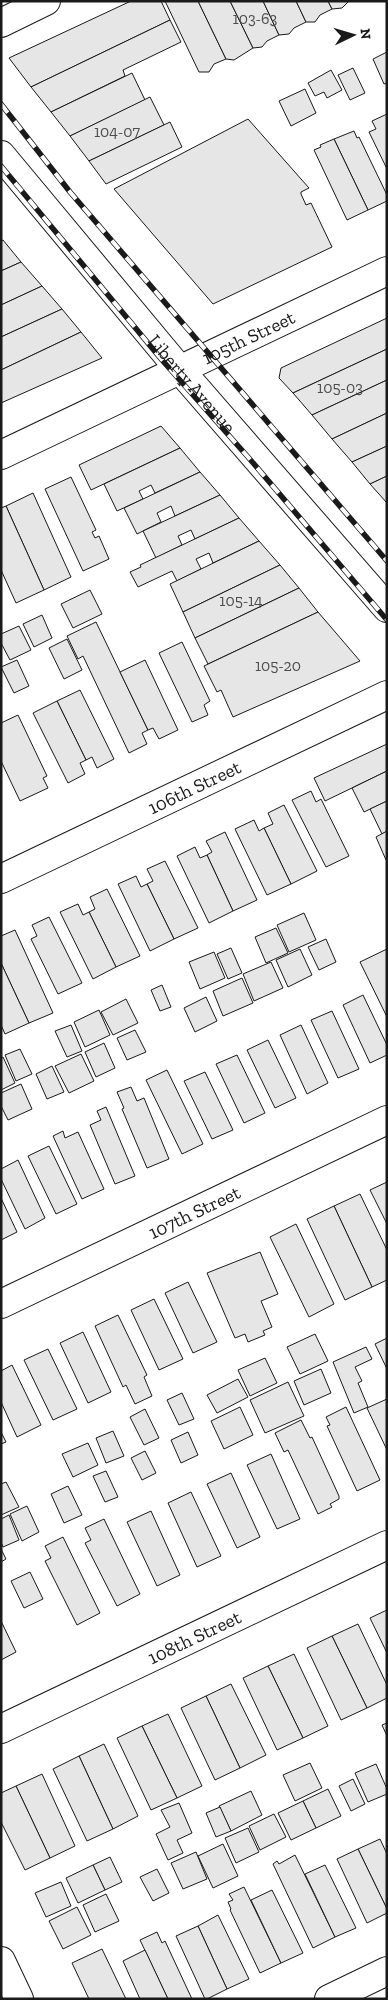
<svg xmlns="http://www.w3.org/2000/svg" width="388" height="2000" font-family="'Zilla Slab',serif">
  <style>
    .building { fill: #e6e6e6; stroke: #1a1a1a }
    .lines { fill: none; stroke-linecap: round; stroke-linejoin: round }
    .street-casing { stroke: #1a1a1a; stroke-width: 30 }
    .secondary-casing { stroke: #1a1a1a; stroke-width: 30 }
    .street { stroke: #fff; stroke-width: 28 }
    .secondary { stroke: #fff; stroke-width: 28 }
    .rail-casing { stroke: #1a1a1a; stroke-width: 5.5 }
    .rail { stroke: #fff; stroke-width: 4; stroke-dasharray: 11; stroke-linecap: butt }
    .labels { text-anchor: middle; stroke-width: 4; stroke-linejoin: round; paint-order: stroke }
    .number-label { font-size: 16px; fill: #4d4d4d }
    .street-label { font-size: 19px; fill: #1a1a1a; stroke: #fff }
  </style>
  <rect width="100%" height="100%" fill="#fff"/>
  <!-- building -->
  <g class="building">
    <polygon points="131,1 161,1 170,20 31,87 9,58"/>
    <polygon points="165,1 198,1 226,59 214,64 209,72 199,72"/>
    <polygon points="198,1 230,1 253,48 234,60 226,59"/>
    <polygon points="230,1 263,1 279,35 267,41 262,47 253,48"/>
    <polygon points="263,1 296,1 306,22 294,28 289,34 279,35"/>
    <polygon points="296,1 328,1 332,9 320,15 315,22 306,22"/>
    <polygon points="328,1 349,1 342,8 332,9"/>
    <polygon points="170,20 181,42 123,70 125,76 51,112 31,87"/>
    <polygon points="387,52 387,83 384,84 373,59"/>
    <polygon points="353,68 365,93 350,100 338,75"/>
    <polygon points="331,70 342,90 327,98 324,92 315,96 308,83"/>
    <polygon points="132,73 145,100 70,136 51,112"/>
    <polygon points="305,89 316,113 291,126 279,101"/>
    <polygon points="150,97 164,125 89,161 70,136"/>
    <polygon points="387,114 387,169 369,132 376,129 372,121"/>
    <polygon points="248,119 309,188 301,192 301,194 306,205 311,203 332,247 213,304 114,189"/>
    <polygon points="170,122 182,147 106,184 89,161"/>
    <polygon points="354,131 357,138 359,137 387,195 387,201 368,210 334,139"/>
    <polygon points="334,139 368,210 347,220 314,150 321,147 320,145"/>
    <polygon points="3,240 21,262 1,271 1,241"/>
    <polygon points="21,262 42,286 1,305 1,271"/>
    <polygon points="42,286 62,309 1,337 1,305"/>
    <polygon points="62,309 81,332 1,370 1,337"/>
    <polygon points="387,318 387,349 293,393 279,378 281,368"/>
    <polygon points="81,332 102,358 1,403 1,370"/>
    <polygon points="387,349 387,380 312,415 293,393"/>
    <polygon points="387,380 387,413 332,439 312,415"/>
    <polygon points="387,413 387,446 352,462 332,439"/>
    <polygon points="161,426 180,448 91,490 79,465"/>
    <polygon points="387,446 387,476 370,484 352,462"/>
    <polygon points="180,448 200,472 155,493 151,485 139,491 143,499 117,511 104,484"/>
    <polygon points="200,472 220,495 175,516 171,506 157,513 161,522 137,534 124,508"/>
    <polygon points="387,476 387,503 370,484"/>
    <polygon points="71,477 96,530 92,532 95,538 99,536 109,559 83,571 45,489"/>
    <polygon points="33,493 71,577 44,590 6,506"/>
    <polygon points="220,495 239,518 195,539 191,530 178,536 182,545 156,558 143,531"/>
    <polygon points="6,506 44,590 16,603 1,570 1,508"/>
    <polygon points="239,518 259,541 213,563 209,553 196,559 201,569 177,581 172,571 138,587 130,572 141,567 140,565"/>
    <polygon points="259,541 280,565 183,612 170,584"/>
    <polygon points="280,565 299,588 195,638 183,612"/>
    <polygon points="299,588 318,612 208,664 195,638"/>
    <polygon points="90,590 102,614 73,628 61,604"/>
    <polygon points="318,612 360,661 233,717 221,690 217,692 204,666"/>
    <polygon points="42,615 52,638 34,647 23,624"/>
    <polygon points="96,622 148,730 142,733 147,744 129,753 83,656 78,659 67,636"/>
    <polygon points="19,626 31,650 10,660 1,643 1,634"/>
    <polygon points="67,639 82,670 64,679 49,648"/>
    <polygon points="182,642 210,701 204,705 208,715 192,722 159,653"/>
    <polygon points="17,660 29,686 14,693 1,667"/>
    <polygon points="145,660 178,730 159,739 153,728 148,730 120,672"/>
    <polygon points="80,690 114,759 97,768 92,757 86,760 57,701"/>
    <polygon points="57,701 86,760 80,763 85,774 68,783 33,713"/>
    <polygon points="18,715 47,776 43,778 48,788 20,801 1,761 1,723"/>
    <polygon points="387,744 387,771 325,801 314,778"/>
    <polygon points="387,771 387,801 364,812 352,788"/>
    <polygon points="311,791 316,802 321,799 349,856 326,867 292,800"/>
    <polygon points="387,801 387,831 382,834 370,809"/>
    <polygon points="284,805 317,871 291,884 264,828 273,824 268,813"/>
    <polygon points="254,820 259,831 264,828 291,884 267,895 235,829"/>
    <polygon points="387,831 387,860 386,860 376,837"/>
    <polygon points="225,832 257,900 233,911 207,855 212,852 206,841"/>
    <polygon points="195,847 200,858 207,855 233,911 209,923 177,856"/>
    <polygon points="165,861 198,928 174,939 147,884 153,881 147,869"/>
    <polygon points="136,876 141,887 147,884 174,939 150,951 118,884"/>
    <polygon points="107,889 140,956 116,967 89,912 95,909 90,897"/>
    <polygon points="78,904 83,915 89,912 116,967 93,979 60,912"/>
    <polygon points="304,913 316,940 289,952 277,925"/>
    <polygon points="49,917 82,983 58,994 31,939 37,936 32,925"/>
    <polygon points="276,928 288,953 266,963 255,937"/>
    <polygon points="15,930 53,1013 29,1023 1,963 1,936"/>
    <polygon points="326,939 336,962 319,970 308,947"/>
    <polygon points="231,948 242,973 228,979 217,954"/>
    <polygon points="300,949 312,975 288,987 276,960"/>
    <polygon points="387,949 387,1017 360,962"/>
    <polygon points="214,952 225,978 200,989 189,962"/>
    <polygon points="271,962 283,988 254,1001 243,974"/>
    <polygon points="1,963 29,1023 5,1034 1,1025"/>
    <polygon points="242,978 253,1003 223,1016 213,991"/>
    <polygon points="162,985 171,1007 160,1011 151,990"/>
    <polygon points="363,995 387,1045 387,1055 370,1063 343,1005"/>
    <polygon points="206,997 217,1021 195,1032 184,1008"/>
    <polygon points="126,999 138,1023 113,1035 101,1012"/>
    <polygon points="99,1010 110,1035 85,1047 74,1022"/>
    <polygon points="332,1011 359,1069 338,1078 311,1020"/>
    <polygon points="71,1025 82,1051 67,1057 55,1031"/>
    <polygon points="301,1025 328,1083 307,1094 280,1035"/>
    <polygon points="135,1030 146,1052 127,1060 117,1038"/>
    <polygon points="268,1040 296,1098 275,1108 247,1050"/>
    <polygon points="104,1043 115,1068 96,1077 85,1052"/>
    <polygon points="20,1049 32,1074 16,1081 5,1055"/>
    <polygon points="81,1054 94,1081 69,1093 55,1066"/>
    <polygon points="237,1055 265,1113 244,1123 216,1064"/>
    <polygon points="3,1057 15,1083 1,1090 1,1058"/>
    <polygon points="52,1066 64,1092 47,1099 36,1074"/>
    <polygon points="167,1070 203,1144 182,1154 146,1080"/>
    <polygon points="205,1072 233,1130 212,1139 184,1081"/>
    <polygon points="21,1084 32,1109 8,1120 1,1106 1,1093"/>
    <polygon points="131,1087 137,1101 144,1098 169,1159 147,1168 122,1109 124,1108 117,1092"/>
    <polygon points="106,1107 135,1176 115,1184 90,1125 101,1120 97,1111"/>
    <polygon points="63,1131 65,1138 78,1132 104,1189 82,1199 53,1136"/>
    <polygon points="49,1146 77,1204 56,1214 28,1156"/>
    <polygon points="18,1160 45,1218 25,1229 1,1179 1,1169"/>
    <polygon points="387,1182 387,1224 370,1190"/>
    <polygon points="360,1194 387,1250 387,1280 372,1287 334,1206"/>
    <polygon points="1,1198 17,1232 1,1240"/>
    <polygon points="334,1206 372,1287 345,1300 307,1219"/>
    <polygon points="296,1224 334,1304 309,1317 270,1237"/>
    <polygon points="260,1252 278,1294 261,1301 272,1327 263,1331 265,1335 248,1342 245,1334 235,1338 207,1273"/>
    <polygon points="188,1282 217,1342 193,1353 165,1293"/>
    <polygon points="154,1299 183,1359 159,1370 131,1310"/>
    <polygon points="118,1315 147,1375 144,1377 152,1396 135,1404 126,1385 123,1387 95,1326"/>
    <polygon points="83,1332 111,1392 88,1403 60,1343"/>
    <polygon points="315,1334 328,1361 300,1374 287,1347"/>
    <polygon points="387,1338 387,1369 375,1344"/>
    <polygon points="366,1347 372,1359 355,1367 362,1381 358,1383 368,1407 354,1413 333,1362"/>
    <polygon points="48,1349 77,1409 53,1420 24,1360"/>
    <polygon points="265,1358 277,1383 250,1396 238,1370"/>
    <polygon points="12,1365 41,1425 17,1437 1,1402 1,1371"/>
    <polygon points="321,1369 331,1393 304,1405 294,1381"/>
    <polygon points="238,1379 248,1397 217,1413 207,1395"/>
    <polygon points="288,1382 304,1416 265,1433 250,1400"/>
    <polygon points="182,1393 194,1419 179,1425 167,1400"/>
    <polygon points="387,1399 387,1450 367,1408"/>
    <polygon points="240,1407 253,1435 224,1449 211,1421"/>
    <polygon points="346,1407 380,1480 357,1491 327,1426 330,1425 326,1417"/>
    <polygon points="145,1409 159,1438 144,1445 130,1417"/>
    <polygon points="301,1420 310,1438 312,1437 339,1496 339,1499 330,1504 332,1507 318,1514 288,1450 284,1452 275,1433"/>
    <polygon points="113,1431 124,1456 106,1463 96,1438"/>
    <polygon points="1,1432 6,1442 1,1444"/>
    <polygon points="188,1432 198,1455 181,1463 171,1440"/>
    <polygon points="88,1443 98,1465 73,1477 62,1454"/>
    <polygon points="145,1451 156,1473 142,1480 131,1458"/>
    <polygon points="271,1454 300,1519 277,1529 247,1465"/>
    <polygon points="106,1471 118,1497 105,1502 93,1476"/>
    <polygon points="231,1473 260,1537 237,1548 207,1484"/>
    <polygon points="6,1482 19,1507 1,1515 1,1484"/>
    <polygon points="68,1486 82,1515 64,1523 51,1494"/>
    <polygon points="191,1492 221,1556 197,1567 168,1503"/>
    <polygon points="27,1506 39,1532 22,1541 10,1514"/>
    <polygon points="151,1511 180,1575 157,1586 127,1522"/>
    <polygon points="9,1515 19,1540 3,1547 1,1542 1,1519"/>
    <polygon points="104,1519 140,1594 117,1606 85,1543 91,1540 85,1528"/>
    <polygon points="63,1537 100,1613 77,1625 45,1561 51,1558 45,1546"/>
    <polygon points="1,1549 6,1559 1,1562"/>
    <polygon points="30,1572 43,1599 24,1608 11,1581"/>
    <polygon points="387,1610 387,1653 370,1618"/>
    <polygon points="1,1621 16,1652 1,1660"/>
    <polygon points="358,1624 387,1685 387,1698 367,1708 332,1636"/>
    <polygon points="332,1636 367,1708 341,1720 307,1648"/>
    <polygon points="294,1654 328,1726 303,1738 268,1666"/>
    <polygon points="268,1666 303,1738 277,1750 243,1678"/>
    <polygon points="231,1684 266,1755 240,1768 206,1696"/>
    <polygon points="206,1696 240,1768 215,1780 181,1708"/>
    <polygon points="168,1714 202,1786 177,1798 142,1726"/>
    <polygon points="387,1723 387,1736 382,1725"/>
    <polygon points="142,1726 177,1798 151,1810 117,1738"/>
    <polygon points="104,1744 138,1816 113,1829 79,1756"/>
    <polygon points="79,1756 113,1829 87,1841 53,1769"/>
    <polygon points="310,1763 322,1788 295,1801 283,1775"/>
    <polygon points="376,1764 387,1789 387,1794 368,1802 355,1773"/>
    <polygon points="42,1774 75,1846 50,1858 16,1786"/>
    <polygon points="353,1779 365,1804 351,1811 339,1786"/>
    <polygon points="16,1786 50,1858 25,1870 1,1822 1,1793"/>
    <polygon points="328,1789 341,1816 316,1828 303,1801"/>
    <polygon points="251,1791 262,1815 231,1831 219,1806"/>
    <polygon points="303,1801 316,1828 291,1840 278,1813"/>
    <polygon points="179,1803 192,1833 177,1840 183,1853 168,1860 156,1834 170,1827 161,1810"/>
    <polygon points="220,1807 231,1831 216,1837 206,1813"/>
    <polygon points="274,1814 286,1837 260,1850 249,1826"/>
    <polygon points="248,1828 259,1852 236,1863 225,1838"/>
    <polygon points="380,1839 387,1854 387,1909 358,1849"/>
    <polygon points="223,1844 238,1876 213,1888 198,1856"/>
    <polygon points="358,1849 387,1909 387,1913 367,1923 337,1859"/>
    <polygon points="196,1852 207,1879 183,1889 171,1863"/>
    <polygon points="295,1855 335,1937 313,1948 273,1864 277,1861 279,1864"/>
    <polygon points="110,1857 122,1882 105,1890 93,1865"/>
    <polygon points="93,1865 105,1890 78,1903 66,1878"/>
    <polygon points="325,1865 356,1928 335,1937 305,1874"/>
    <polygon points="157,1869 169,1893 153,1901 140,1877"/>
    <polygon points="61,1882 71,1906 46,1917 35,1893"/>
    <polygon points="244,1887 281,1963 260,1973 230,1910 231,1909 228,1902 233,1900 229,1894"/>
    <polygon points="272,1890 303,1953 281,1963 251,1900"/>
    <polygon points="106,1894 119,1921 95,1932 83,1905"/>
    <polygon points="77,1907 91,1935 63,1949 49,1921"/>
    <polygon points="218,1915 249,1979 227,1989 198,1926"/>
    <polygon points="198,1926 227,1989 207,1999 205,1999 176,1936"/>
    <polygon points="157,1932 162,1943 165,1941 192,1999 168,1999 140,1940"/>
    <polygon points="102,1949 126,1999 89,1999 72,1963"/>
    <polygon points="145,1950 168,1999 140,1999 123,1961"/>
  </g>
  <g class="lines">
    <defs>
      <g id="street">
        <polyline points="1,23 46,1"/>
        <path id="s1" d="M1,455L387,271"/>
        <path id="s2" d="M1,879L387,695"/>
        <path id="s3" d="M1,1304L387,1120"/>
        <path id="s4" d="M1,1729L387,1545"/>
        <polyline points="1,1961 19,1999"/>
        <polyline points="329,1999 387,1971"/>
      </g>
      <g id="secondary">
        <path id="s5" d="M1,155L180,370L387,608"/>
      </g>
    </defs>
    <!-- street casing -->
    <use href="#street" class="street-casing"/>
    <!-- secondary casing -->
    <use href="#secondary" class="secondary-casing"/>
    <!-- street -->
    <use href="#street" class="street"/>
    <!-- secondary -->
    <use href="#secondary" class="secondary"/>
    <defs>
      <g id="rail">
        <polyline points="1,104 70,192 387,561"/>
        <polyline points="1,166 162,360 248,457 387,620"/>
      </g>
    </defs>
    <!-- rail casing -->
    <use href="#rail" class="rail-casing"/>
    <!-- rail -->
    <use href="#rail" class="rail"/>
  </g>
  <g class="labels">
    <!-- number labels -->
    <g class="number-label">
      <text x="255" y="24">103-63</text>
      <text x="117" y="137">104-07</text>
      <text x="340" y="393">105-03</text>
      <text x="241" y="606">105-14</text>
      <text x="278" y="671">105-20</text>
    </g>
    <!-- street labels -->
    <g class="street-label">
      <text dy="7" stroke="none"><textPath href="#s1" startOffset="274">105th Street</textPath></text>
      <text dy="7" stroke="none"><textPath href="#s5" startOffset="298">Liberty Avenue</textPath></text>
      <text dy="7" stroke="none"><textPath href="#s2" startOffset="214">106th Street</textPath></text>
      <text dy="7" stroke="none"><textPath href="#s3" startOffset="214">107th Street</textPath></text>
      <text dy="7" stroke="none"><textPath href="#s4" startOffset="214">108th Street</textPath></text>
    </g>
  </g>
  <!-- border -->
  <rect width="388" height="2000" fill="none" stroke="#1a1a1a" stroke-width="5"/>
  <!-- north arrow -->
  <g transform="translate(353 35) rotate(85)" stroke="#ffffff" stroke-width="4" paint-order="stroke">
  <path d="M0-4L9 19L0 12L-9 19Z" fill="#1a1a1a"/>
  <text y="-8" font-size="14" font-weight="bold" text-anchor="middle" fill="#1a1a1a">N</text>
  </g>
</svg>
